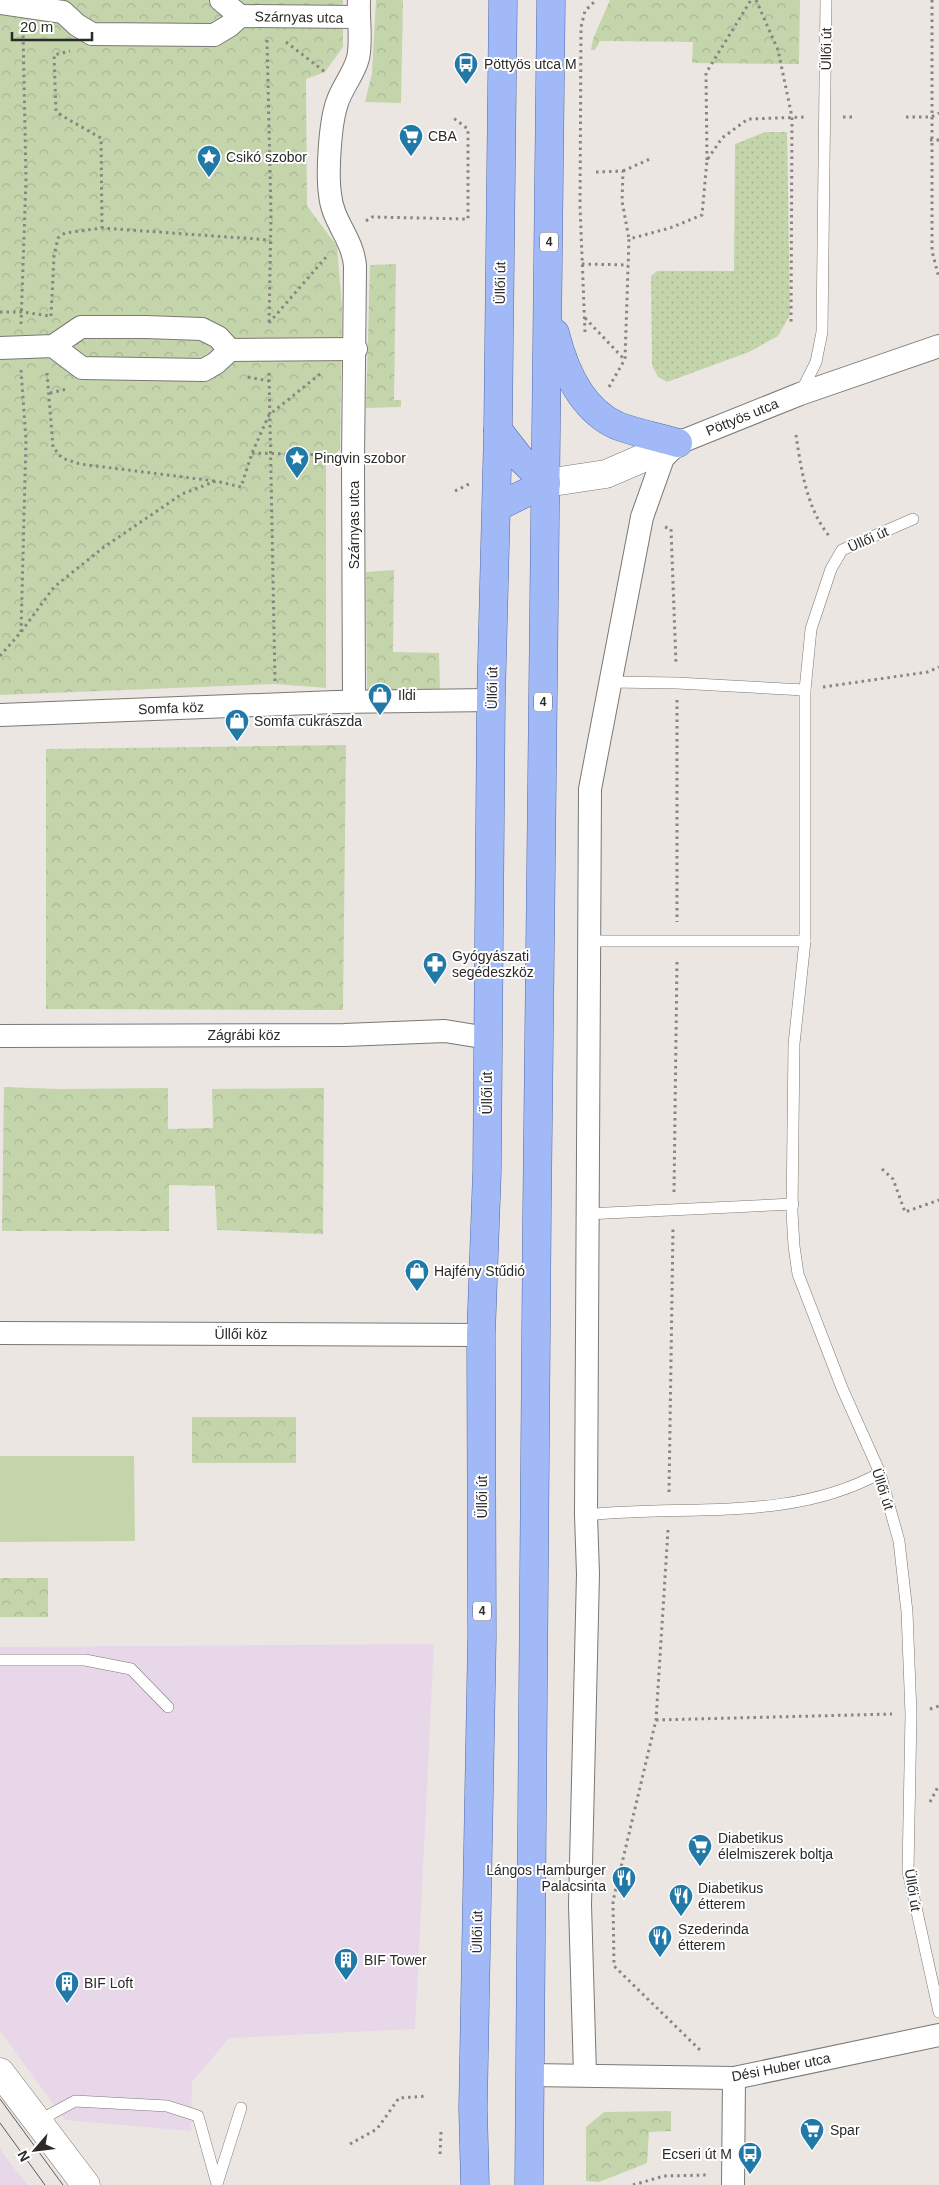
<svg xmlns="http://www.w3.org/2000/svg" width="939" height="2185" font-family="Helvetica,sans-serif">
  <style>
    .commercial { fill: #e7d7e9 }
    .grass { fill: url(#grass-dots) }
    .park { fill: url(#park-crowns) }
    .garden { fill: #c4d5ac }
    .lines { fill: none; stroke-linecap: round; stroke-linejoin: round }
    .service-casing { stroke: #7b7874; stroke-width: 12 }
    .minor-casing { stroke: #7b7874; stroke-width: 24 }
    .tertiary-casing { stroke: #7b7874; stroke-width: 29 }
    .primary-casing { stroke: #4f68ab; stroke-width: 29 }
    .path { stroke: #888582; stroke-width: 3; stroke-dasharray: 2.5 4; stroke-linecap: butt }
    .service { stroke: #fff; stroke-width: 11 }
    .minor { stroke: #fff; stroke-width: 22 }
    .tertiary { stroke: #fff; stroke-width: 28 }
    .primary { stroke: #a1b9f7; stroke-width: 28 }
    .tram { stroke: #5b5956; stroke-width: 1 }
    .labels { text-anchor: middle; stroke-width: 4; stroke-linejoin: round; paint-order: stroke }
    .shield { fill: #fff; stroke: #6b6a68; stroke-width: 1 }
    .shield-label { font-size: 12px; font-weight: bold; fill: #2b2a28 }
    .street-label { font-size: 14px; fill: #2b2a28; stroke: #fff }
    .poi-label { font-size: 14px; fill: #2b2a28; stroke: #fff; text-anchor: start }
  </style>
  <defs>
    <pattern id="grass-dots" width="8" height="8" patternUnits="userSpaceOnUse" patternTransform="scale(1.25)"><rect width="8" height="8" fill="#c4d5ac"/><path d="M2 2h.1M6 6h.1" fill="none" stroke="#a9b794" stroke-width="1.8" stroke-linecap="round"/></pattern>
    <pattern id="park-crowns" width="20" height="18" patternUnits="userSpaceOnUse" patternTransform="scale(1.25)"><rect width="20" height="18" fill="#c4d5ac"/><path d="M2 6a3 3 0 1 1 6 0M12 15a3 3 0 1 1 6 0" fill="none" stroke="#a9b794"/></pattern>
  </defs>
  <rect width="100%" height="100%" fill="#ebe6e2"/>
  <!-- commercial -->
  <g class="commercial">
    <polygon points="434,1644 415,2029 229,2038 192,2082 191,2131 65,2120 0,2031 0,1647"/>
    <polygon points="0,2149 16,2171 28,2185 0,2185"/>
  </g>
  <!-- grass -->
  <polygon class="grass" points="765,132 787,132 790,315 778,336 749,352 667,382 658,377 652,365 651,276 657,271 734,271 735,144"/>
  <!-- park -->
  <g class="park">
    <polygon points="0,0 343,0 343,47 325,72 306,79 307,206 337,246 342,308 340,450 326,460 326,688 275,684 0,695"/>
    <polygon points="376,0 403,0 401,103 365,102 372,73"/>
    <polygon points="610,0 800,0 799,64 692,63 693,42 600,41 595,50 591,50 593,39"/>
    <polygon points="396,264 394,400 401,400 401,407 366,408 370,265"/>
    <polygon points="394,570 393,652 439,653 440,691 367,690 366,572"/>
    <polygon points="346,745 343,1010 46,1009 46,749"/>
    <polygon points="4,1087 59,1089 168,1088 168,1129 213,1128 212,1089 324,1088 323,1234 217,1230 215,1186 169,1185 169,1231 2,1231"/>
    <rect x="192" y="1417" width="104" height="46"/>
    <rect x="0" y="1578" width="48" height="39"/>
    <polygon points="671,2111 671,2131 649,2132 647,2163 599,2182 586,2181 586,2127 604,2112"/>
  </g>
  <!-- garden -->
  <polygon class="garden" points="0,1456 134,1456 135,1541 0,1542"/>
  <g class="lines">
    <defs>
      <g id="service">
        <polyline points="801,392 816,362 822,332 826,0"/>
        <polyline points="913,519 842,550 831,569 811,629 805,690 805,941 794,1044 792,1212 794,1246 798,1274 842,1388 880,1473 899,1541 907,1612 911,1714 908,1871 939,2012"/>
        <polyline points="611,682 677,683 805,690"/>
        <polyline points="590,941 805,941"/>
        <polyline points="586,1214 793,1204"/>
        <path d="M586,1515C683,1504 790,1523 880,1473"/>
        <polyline points="0,1660 85,1660 131,1669 168,1707"/>
        <polyline points="41,2125 51,2114 75,2101 167,2106 198,2116 217,2184 241,2108"/>
      </g>
      <g id="minor">
        <polyline points="0,3 63,12 77,25 92,34 214,35 229,26 240,16 221,0"/>
        <polyline points="240,16 358,17"/>
        <polyline points="0,348 53,346 81,327 145,327 202,329 218,337 230,350 216,363 204,370 82,368 53,346"/>
        <polyline points="230,350 356,349"/>
        <path d="M354,701L353,461L355,266C353,239 332,221 330,194C327,173 330,123 337,103C342,87 354,74 358,58C362,42 358,17 359,0"/>
        <polyline points="0,715 336,702 491,700"/>
        <polyline points="0,1036 344,1035 445,1031 488,1038"/>
        <polyline points="0,1333 481,1335"/>
        <polyline points="585,2074 580,1905 588,1574 586,1515 590,789 642,517 663,458 678,443 800,394 939,346"/>
        <polyline points="530,2075 734,2078 939,2035"/>
        <polyline points="733,2185 734,2078"/>
      </g>
      <g id="tertiary">
        <polyline points="546,483 606,474 678,443"/>
        <polyline points="0,2072 86,2185"/>
      </g>
      <g id="primary">
        <path d="M555,333C564,369 581,410 618,426C637,433 658,437 678,443"/>
        <polyline points="498,430 519,457 546,483"/>
        <polyline points="497,507 546,483"/>
        <polyline points="475,2185 473,2108 482,1636 481,1335 487,1171 491,700 498,430 503,0"/>
        <polyline points="529,2185 537,1211 551,0"/>
      </g>
    </defs>
    <!-- service casing -->
    <use href="#service" class="service-casing"/>
    <!-- minor casing -->
    <use href="#minor" class="minor-casing"/>
    <!-- tertiary casing -->
    <use href="#tertiary" class="tertiary-casing"/>
    <!-- primary casing -->
    <use href="#primary" class="primary-casing"/>
    <!-- path -->
    <g class="path">
      <polyline points="756,0 778,50 792,117 791,323"/>
      <polyline points="932,0 932,251 939,278"/>
      <polyline points="267,40 271,214 269,326"/>
      <polyline points="286,42 325,72"/>
      <polyline points="59,114 101,138 102,228"/>
      <polyline points="61,115 56,111 54,55 70,51"/>
      <polyline points="843,117 855,117"/>
      <polyline points="906,117 931,117 939,113"/>
      <polyline points="930,140 939,140"/>
      <polyline points="707,160 706,73 751,0"/>
      <polyline points="623,171 650,159"/>
      <polyline points="596,172 623,171 622,201 629,239"/>
      <polyline points="366,221 372,217 468,219 468,129 452,117"/>
      <polyline points="582,264 628,265"/>
      <polyline points="0,312 23,312 50,316"/>
      <polyline points="51,316 54,256 58,238 65,233 102,228 270,240"/>
      <polyline points="585,318 624,359"/>
      <polyline points="269,323 327,256"/>
      <polyline points="21,324 26,179 23,31"/>
      <polyline points="585,332 580,206 581,27 585,11 596,0"/>
      <polyline points="21,370 26,440 21,632"/>
      <polyline points="47,373 53,447 62,458 80,464 215,481"/>
      <polyline points="269,373 275,681"/>
      <polyline points="248,377 269,381"/>
      <polyline points="609,387 625,359 629,239 670,228 702,215 707,160 722,138 748,119 807,117"/>
      <polyline points="50,393 67,389"/>
      <path d="M796,435C801,469 807,510 830,537"/>
      <polyline points="252,453 329,455"/>
      <polyline points="455,491 469,484"/>
      <polyline points="665,527 671,529 676,664"/>
      <polyline points="0,656 21,632 54,587 104,547 182,494 216,481 241,487 252,453 269,415 320,374"/>
      <polyline points="823,687 928,672 939,667"/>
      <polyline points="677,700 677,922"/>
      <polyline points="882,1169 893,1179 905,1212 939,1200"/>
      <polyline points="674,1192 677,960"/>
      <polyline points="669,1492 673,1228"/>
      <polyline points="668,1530 656,1720 613,1901 614,1966 702,2052"/>
      <polyline points="930,1709 939,1706"/>
      <polyline points="656,1720 892,1714"/>
      <polyline points="930,1802 939,1785"/>
      <polyline points="350,2144 377,2129 399,2098 427,2096"/>
      <polyline points="440,2154 441,2132"/>
      <polyline points="633,2185 664,2176 707,2175"/>
    </g>
    <!-- service -->
    <use href="#service" class="service"/>
    <!-- minor -->
    <use href="#minor" class="minor"/>
    <!-- tertiary -->
    <use href="#tertiary" class="tertiary"/>
    <!-- primary -->
    <use href="#primary" class="primary"/>
    <!-- tram -->
    <g class="tram">
      <polyline points="0,2099 63,2185"/>
      <polyline points="0,2123 45,2185"/>
    </g>
  </g>
  <!-- icons -->
  <defs>
    <symbol id="bus-pin" viewBox="-11 -11 22 30"><path d="M0 17L-7.5 6A9.5 9.5 0 1 1 7.5 6Z" fill="#2179a8" stroke="#fff"/><path d="M-5-6H5V4H4V6H2V4H-2V6H-4V4H-5ZM-3.5-4V0h7V-4ZM-3.5 1.2v1.5H-2V1.2ZM2 1.2v1.5H3.5V1.2Z" fill="#fff"/></symbol>
    <symbol id="supermarket-pin" viewBox="-11 -11 22 30"><path d="M0 17L-7.5 6A9.5 9.5 0 1 1 7.5 6Z" fill="#2179a8" stroke="#fff"/><path d="M-6-5.5h2.5l.6 2H6L4.5 2H-2.5L-4.4-4H-6ZM-1.5 3.2a1.3 1.3 0 1 0 .1 0ZM3 3.2a1.3 1.3 0 1 0 .1 0Z" fill="#fff"/></symbol>
    <symbol id="sight-pin" viewBox="-11 -11 22 30"><path d="M0 17L-7.5 6A9.5 9.5 0 1 1 7.5 6Z" fill="#2179a8" stroke="#fff"/><path d="M0-6L1.8-2.2L6-1.7L2.9 1.2L3.7 5.4L0 3.3L-3.7 5.4L-2.9 1.2L-6-1.7L-1.8-2.2Z" fill="#fff"/></symbol>
    <symbol id="shop-pin" viewBox="-11 -11 22 30"><path d="M0 17L-7.5 6A9.5 9.5 0 1 1 7.5 6Z" fill="#2179a8" stroke="#fff"/><path d="M-5-2.5h2.3a2.7 3.5 0 0 1 5.4 0H5L5.5 6h-11ZM-1.5-2.5h3a1.5 2.3 0 0 0-3 0Z" fill="#fff"/></symbol>
    <symbol id="pharmacy-pin" viewBox="-11 -11 22 30"><path d="M0 17L-7.5 6A9.5 9.5 0 1 1 7.5 6Z" fill="#2179a8" stroke="#fff"/><path d="M-2-6h4v4h4v4h-4v4h-4v-4h-4v-4h4Z" fill="#fff"/></symbol>
    <symbol id="restaurant-pin" viewBox="-11 -11 22 30"><path d="M0 17L-7.5 6A9.5 9.5 0 1 1 7.5 6Z" fill="#2179a8" stroke="#fff"/><path d="M-5-6h1v4h1v-4h1v4h1v-4h1v5L-1.5 .5V6h-2V.5L-5-1ZM5-6V6H3V1.5H1.5Q1.5-4 5-6Z" fill="#fff"/></symbol>
    <symbol id="building-pin" viewBox="-11 -11 22 30"><path d="M0 17L-7.5 6A9.5 9.5 0 1 1 7.5 6Z" fill="#2179a8" stroke="#fff"/><path d="M-4-6H4V6H1V3H-1V6H-4ZM-2.5-4.3h1.7v1.8h-1.7ZM.8-4.3h1.7v1.8H.8ZM-2.5-1h1.7V.8h-1.7ZM.8-1h1.7V.8H.8Z" fill="#fff"/></symbol>
  </defs>
  <g fill-rule="evenodd">
    <use href="#bus-pin" x="452" y="50" width="28" height="38"/>
    <use href="#supermarket-pin" x="397" y="122" width="28" height="38"/>
    <use href="#sight-pin" x="195" y="143" width="28" height="38"/>
    <use href="#sight-pin" x="283" y="444" width="28" height="38"/>
    <use href="#shop-pin" x="366" y="681" width="28" height="38"/>
    <use href="#shop-pin" x="223" y="707" width="28" height="38"/>
    <use href="#pharmacy-pin" x="421" y="950" width="28" height="38"/>
    <use href="#shop-pin" x="403" y="1257" width="28" height="38"/>
    <use href="#supermarket-pin" x="686" y="1832" width="28" height="38"/>
    <use href="#restaurant-pin" x="610" y="1864" width="28" height="38"/>
    <use href="#restaurant-pin" x="667" y="1882" width="28" height="38"/>
    <use href="#restaurant-pin" x="646" y="1923" width="28" height="38"/>
    <use href="#building-pin" x="332" y="1946" width="28" height="38"/>
    <use href="#building-pin" x="53" y="1969" width="28" height="38"/>
    <use href="#supermarket-pin" x="798" y="2116" width="28" height="38"/>
    <use href="#bus-pin" x="736" y="2140" width="28" height="38"/>
  </g>
  <g class="labels">
    <!-- shield labels -->
    <g class="shield">
      <rect x="540" y="232.5" width="18" height="19" rx="4"/>
      <rect x="534" y="692.5" width="18" height="19" rx="4"/>
      <rect x="473" y="1601.5" width="18" height="19" rx="4"/>
    </g>
    <g class="shield-label">
      <text x="549" y="246">4</text>
      <text x="543" y="706">4</text>
      <text x="482" y="1615">4</text>
    </g>
    <!-- street labels -->
    <g class="street-label">
      <text transform="translate(299 17) rotate(1)" y="5">Szárnyas utca</text>
      <text transform="translate(826 49) rotate(-89)" y="5">Üllői út</text>
      <text transform="translate(500 283) rotate(-89)" y="5">Üllői út</text>
      <text transform="translate(742 417) rotate(-22)" y="5">Pöttyös utca</text>
      <text transform="translate(354 525) rotate(-90)" y="5">Szárnyas utca</text>
      <text transform="translate(868 539) rotate(-24)" y="5">Üllői út</text>
      <text transform="translate(492 688) rotate(-89)" y="5">Üllői út</text>
      <text transform="translate(171 708) rotate(-2)" y="5">Somfa köz</text>
      <text x="244" y="1040">Zágrábi köz</text>
      <text transform="translate(487 1093) rotate(-90)" y="5">Üllői út</text>
      <text x="241" y="1339">Üllői köz</text>
      <text transform="translate(883 1489) rotate(72)" y="5">Üllői út</text>
      <text transform="translate(482 1497) rotate(-90)" y="5">Üllői út</text>
      <text transform="translate(913 1890) rotate(81)" y="5">Üllői út</text>
      <text transform="translate(477 1932) rotate(-89)" y="5">Üllői út</text>
      <text transform="translate(781 2067) rotate(-11)" y="5">Dési Huber utca</text>
    </g>
    <!-- poi labels -->
    <g class="poi-label">
      <text x="484" y="69">Pöttyös utca M</text>
      <text x="428" y="141">CBA</text>
      <text x="226" y="162">Csikó szobor</text>
      <text x="314" y="463">Pingvin szobor</text>
      <text x="398" y="700">Ildi</text>
      <text x="254" y="726">Somfa cukrászda</text>
      <text x="452" y="961">Gyógyászati<tspan x="452" dy="16">segédeszköz</tspan></text>
      <text x="434" y="1276">Hajfény Stűdió</text>
      <text x="718" y="1843">Diabetikus<tspan x="718" dy="16">élelmiszerek boltja</tspan></text>
      <text x="606" y="1875" text-anchor="end">Lángos Hamburger<tspan x="606" dy="16">Palacsinta</tspan></text>
      <text x="698" y="1893">Diabetikus<tspan x="698" dy="16">étterem</tspan></text>
      <text x="678" y="1934">Szederinda<tspan x="678" dy="16">étterem</tspan></text>
      <text x="364" y="1965">BIF Tower</text>
      <text x="84" y="1988">BIF Loft</text>
      <text x="830" y="2135">Spar</text>
      <text x="732" y="2159" text-anchor="end">Ecseri út M</text>
    </g>
  </g>
  <!-- north arrow -->
  <g transform="translate(35 2150) rotate(242)" stroke="#ffffff" stroke-width="4" paint-order="stroke">
  <path d="M0-4L9 19L0 12L-9 19Z" fill="#2b2a28"/>
  <text y="-8" font-size="14" font-weight="bold" text-anchor="middle" fill="#2b2a28">N</text>
  </g>
  <!-- scale -->
  <path d="M12 32v8h80v-8" fill="none" stroke="#2b2a28" stroke-width="2.5"/>
  <text x="20" y="32" font-size="15" fill="#2b2a28" stroke="#ffffff" stroke-width="4" paint-order="stroke">20 m</text>
</svg>
